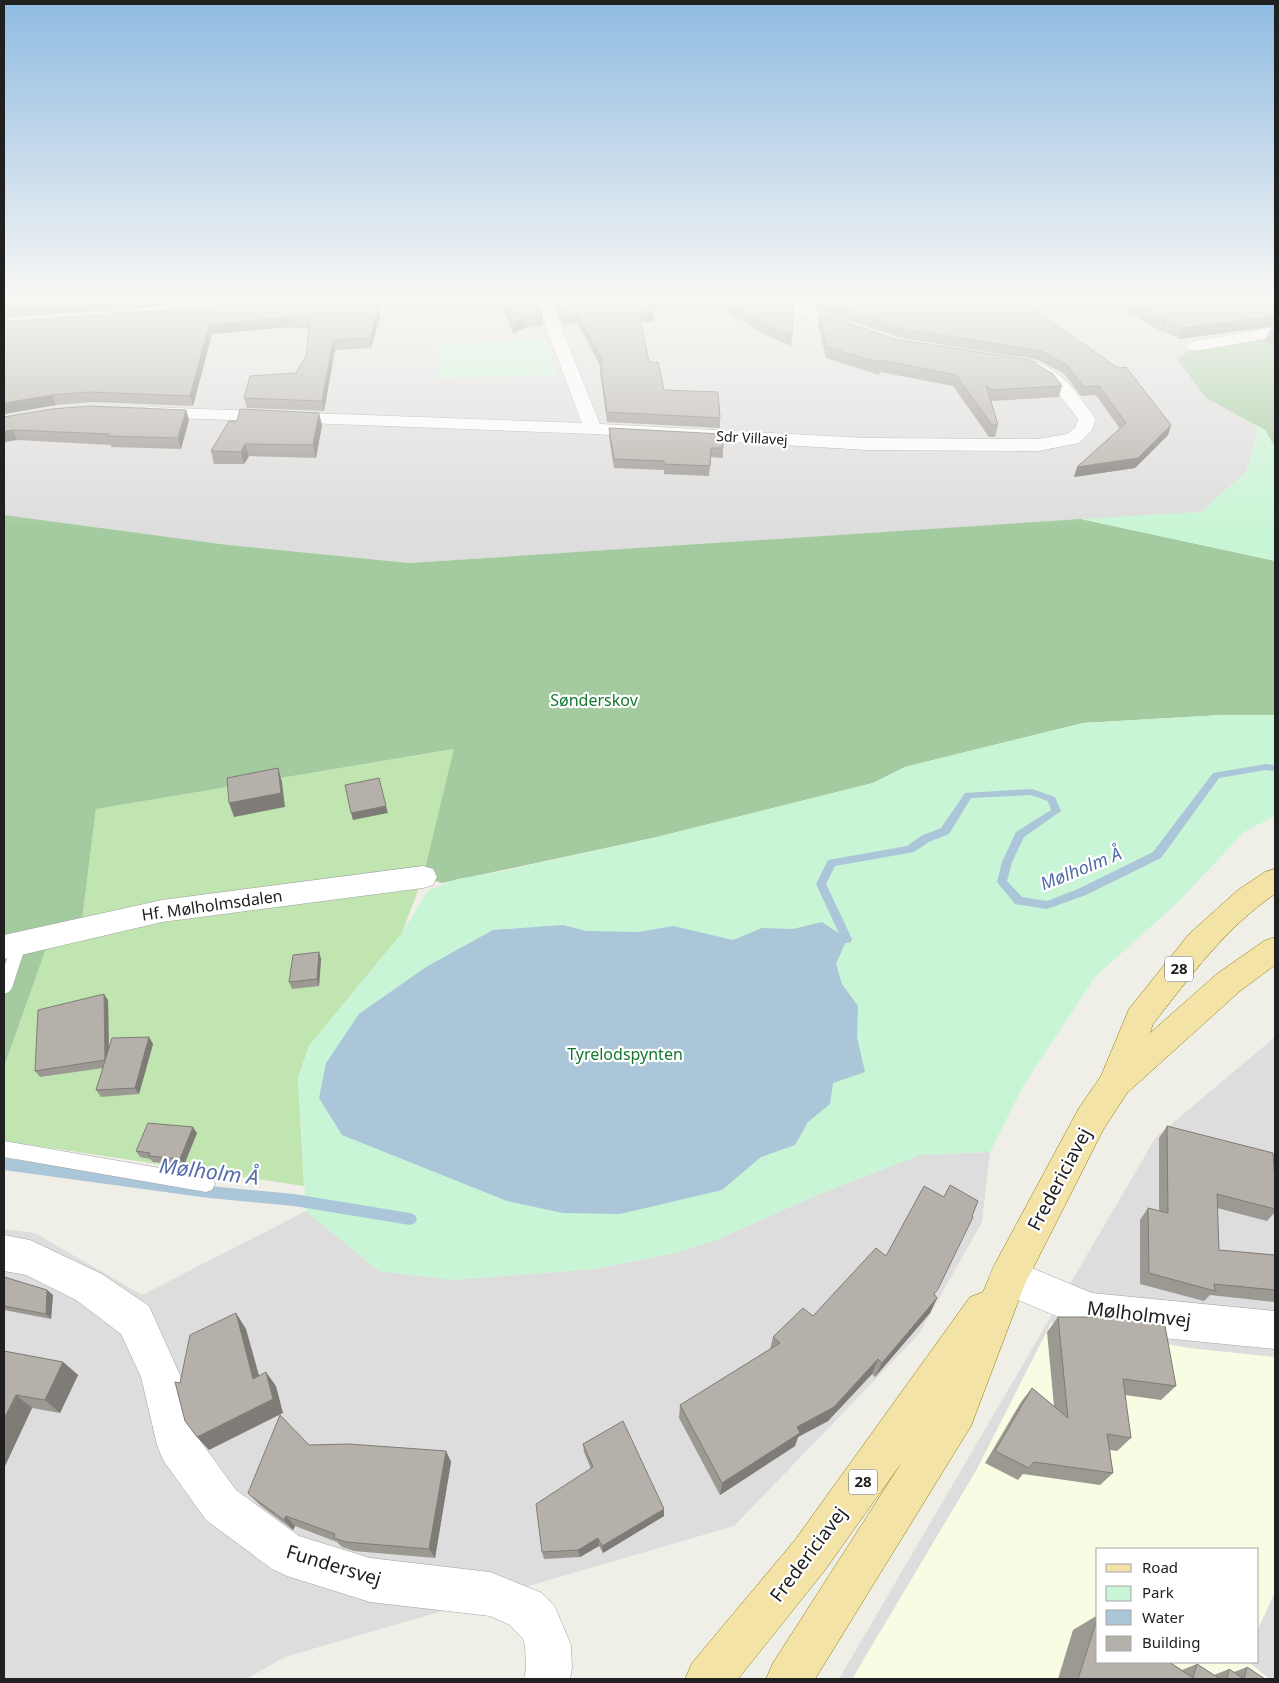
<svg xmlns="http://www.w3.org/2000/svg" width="1279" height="1683" font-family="'Noto Sans',sans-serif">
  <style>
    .residential { fill: #dedddd; fill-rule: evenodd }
    .education { fill: #f7fce3 }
    .grass { fill: #c0e5b1 }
    .forest { fill: #a3cb9f }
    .park { fill: #c8f5d5 }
    .water { fill: #abc5d9 }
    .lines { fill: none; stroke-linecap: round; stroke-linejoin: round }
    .stream { fill: #abc5d9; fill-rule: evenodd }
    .lane-casing { stroke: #a1a1a1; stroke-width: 1 }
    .street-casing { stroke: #a1a1a1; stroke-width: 1 }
    .primary-casing { stroke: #8e7e0d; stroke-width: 1 }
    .lane { fill: #fff; fill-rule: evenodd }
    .street { fill: #fff; fill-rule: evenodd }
    .primary { fill: #f4e3a7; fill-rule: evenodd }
    .wall { fill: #9c9892 }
    .shaded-wall { fill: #7f7c77 }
    .building { fill: #b5b1aa; stroke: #7f7c77 }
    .labels { text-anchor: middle; stroke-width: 4.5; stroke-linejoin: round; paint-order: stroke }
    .far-street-label { font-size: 14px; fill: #202020; stroke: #fff }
    .shield { fill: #fff; stroke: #636363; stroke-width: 1 }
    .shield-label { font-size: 15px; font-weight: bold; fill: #202020 }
    .park-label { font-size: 16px; fill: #157631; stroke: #fff }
    .street-label { font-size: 16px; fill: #202020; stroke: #fff }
    .water-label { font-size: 18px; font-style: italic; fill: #546ca8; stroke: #fff }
    .near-street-label { font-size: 19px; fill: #202020; stroke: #fff }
    .near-water-label { font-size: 21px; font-style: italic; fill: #546ca8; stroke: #fff }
  </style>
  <rect width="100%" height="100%" fill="#efeee7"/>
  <!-- residential -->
  <g class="residential">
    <polygon points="4,296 1275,296 1275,337 1188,351 1177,359 1206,398 1254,424 1257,437 1246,472 1201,512 409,563 228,545 4,515"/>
    <path d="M1275,1037V1679H839L1156,1137ZM1098,1549H1258V1662H1098Z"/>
    <polygon points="990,1152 982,1222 919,1334 734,1526 285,1657 246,1679 4,1679 4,1229 35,1233 142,1295 306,1211 379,1271 454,1280 594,1269 674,1253 716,1240 815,1196 919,1155"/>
  </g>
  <!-- education -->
  <polygon class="education" points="1051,1323 1189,1348 1275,1357 1275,1592 1258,1629 1258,1549 1098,1549 1098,1662 1249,1662 1269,1679 852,1679 977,1469"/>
  <!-- grass -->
  <polygon class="grass" points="455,749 423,877 402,933 309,1046 298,1078 304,1186 4,1141 4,1067 47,946 80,937 96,809"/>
  <!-- forest -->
  <g class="forest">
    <polygon points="1275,337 1275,448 1265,430 1206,398 1177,359 1188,351"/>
    <polygon points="4,515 228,545 409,563 1081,519 1275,561 1275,715 1222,715 1083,723 905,767 873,783 657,837 442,883 423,877 454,749 96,809 80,937 47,946 4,1067"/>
  </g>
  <!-- park -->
  <g class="park">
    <polygon points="545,338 557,375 438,378 437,347 469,343"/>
    <polygon points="1254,424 1265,430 1275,448 1275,561 1081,519 1201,512 1246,472 1257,437"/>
    <polygon points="1222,715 1275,715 1275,816 1244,832 1177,903 1095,977 1023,1086 990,1152 919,1155 815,1196 716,1240 674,1253 594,1269 454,1280 379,1271 306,1211 298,1078 309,1046 402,933 428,891 457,879 499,872 657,837 873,783 905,767 1083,723"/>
  </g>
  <!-- water -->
  <polygon class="water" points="822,922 847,939 836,964 842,984 858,1006 857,1037 865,1072 833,1083 830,1104 808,1122 795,1145 761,1157 722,1190 620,1214 563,1213 507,1201 342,1135 319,1098 326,1063 359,1014 426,967 493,930 563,925 586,931 639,932 673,926 733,940 762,928 793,929"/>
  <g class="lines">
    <!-- stream -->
    <g class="stream">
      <polygon points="1266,764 1275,765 1275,771 1266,770 1219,778 1161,858 1086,895 1047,909 1015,904 997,882 1002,862 1016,832 1051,810 1048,801 1031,795 971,798 949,834 929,842 914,852 835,866 826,884 852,939 851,942 847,943 843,942 816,884 828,860 907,846 921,836 941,828 965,793 1032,789 1055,797 1061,811 1024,837 1012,862 1007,881 1022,897 1047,901 1078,889 1153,852 1213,773"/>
      <polygon points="4,1158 209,1186 294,1194 410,1213 415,1215 417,1219 415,1223 410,1225 294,1206 209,1198 4,1170"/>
    </g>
    <defs>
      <g id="lane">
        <polygon points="20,936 25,938 27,942 12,988 9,992 4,994 4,967 15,938"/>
        <polygon points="4,1141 206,1176 212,1178 215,1184 212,1190 206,1192 4,1157"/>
      </g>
      <g id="street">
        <polygon points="337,296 400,296 398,299 393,301 340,305 335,303 332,300"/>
        <path d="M534,296H549L600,424L867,438L1038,439L1067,434L1075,428L1078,419L1051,384L1025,370L1023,366L1025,362C1052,356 1083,400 1096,419L1092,430L1079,443L1038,451L867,450L593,434L149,417L143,416L140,412L143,408L149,407L582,423Z"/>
        <polygon points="772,296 790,296 817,312 860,328 862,331 860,334 854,336 807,318"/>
        <polygon points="1275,327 1275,337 1195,351 1189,349 1187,346 1189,343 1195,341"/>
        <polygon points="423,866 433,869 437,877 433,885 423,888 162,922 4,959 4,935 162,900"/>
        <polygon points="4,1235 30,1240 102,1274 149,1306 180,1375 196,1435 236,1490 299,1536 370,1558 490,1572 542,1593 555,1607 571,1645 572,1668 570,1679 524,1679 526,1668 525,1645 523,1639 510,1625 490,1616 370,1602 287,1576 272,1569 206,1520 163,1460 157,1445 141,1377 121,1334 76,1300 26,1275 4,1271"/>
        <polygon points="1008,1258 1092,1293 1275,1311 1275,1349 1092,1331 995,1290 989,1277 995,1264"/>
      </g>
      <path id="primary" d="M1275,869V894C1224,929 1191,976 1153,1024L1150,1033L1218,973L1264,941L1275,937V965L1240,991L1127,1093L1103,1130L1024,1286L971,1426L815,1679H766L773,1663L902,1462L825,1570L738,1679H685L692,1663L795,1540L970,1297L983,1292L995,1264L1079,1108L1101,1076L1129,1009L1189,934L1238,890L1265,872Z"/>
    </defs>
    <!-- lane casing -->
    <use href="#lane" class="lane-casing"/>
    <!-- street casing -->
    <use href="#street" class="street-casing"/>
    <!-- primary casing -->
    <use href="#primary" class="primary-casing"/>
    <!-- lane -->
    <use href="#lane" class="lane"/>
    <!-- street -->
    <use href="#street" class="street"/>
    <!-- primary -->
    <use href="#primary" class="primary"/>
  </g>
  <!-- wall -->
  <g class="wall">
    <polygon points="4,296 301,296 4,318"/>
    <polygon points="499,296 535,296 543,316 543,326 524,328 513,334"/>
    <polygon points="551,296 785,296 792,336 791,346 763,334 713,303 652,308 654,321 641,322 649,362 664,390 720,418 720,428 607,422 600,372 600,366 578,324 563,325"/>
    <polygon points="811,296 901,296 906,298 1015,296 1171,425 1168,435 1135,468 1074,477 1120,429 1096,395 1081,396 1064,374 1039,360 901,338 818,310 814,308"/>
    <polygon points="1123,296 1275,296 1275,326 1179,339 1162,330 1160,331 1120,307"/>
    <polygon points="378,304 380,318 371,348 335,350 324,411 247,408 244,398 296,373 306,356 309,328 291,329 290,327 212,334 193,406 93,402 56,405 4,414 4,322"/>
    <polygon points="819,313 895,339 1062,386 1059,397 991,401 998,425 995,437 989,437 953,386 880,372 879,375 826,358 818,324"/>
    <polygon points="1275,329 1275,348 1265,341 1270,330"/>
    <polygon points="186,410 189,420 181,449 111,447 111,445 17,440 4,417"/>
    <polygon points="237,421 322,425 316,458 249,456 244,464 214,464 211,451"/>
    <polygon points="609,428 723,448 723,458 711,457 709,476 664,474 664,470 614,468 609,437"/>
    <polygon points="319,952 321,959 319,986 292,989 289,982"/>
    <polygon points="108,1000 109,1048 149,1037 153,1044 139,1094 101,1097 96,1090 103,1068 40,1077 35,1071"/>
    <polygon points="1167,1126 1275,1181 1275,1212 1267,1221 1217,1208 1219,1250 1275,1255 1275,1302 1210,1295 1204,1301 1140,1284 1140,1220 1148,1208 1159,1211 1159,1138"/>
    <polygon points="197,1133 184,1165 153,1162 150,1159 140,1157 136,1151"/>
    <polygon points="4,1277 47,1290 53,1295 51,1319 4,1310"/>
    <polygon points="935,1296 937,1298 930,1313 875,1377 872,1374 828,1421 798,1437 795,1446 720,1495 679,1418 680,1405 770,1349 773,1337 813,1316"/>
    <polygon points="1058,1317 1176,1386 1161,1400 1125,1395 1131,1438 1117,1451 1110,1450 1113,1473 1100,1485 1023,1474 1018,1480 985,1463 1021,1402 1032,1388 1054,1406 1047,1332"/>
    <polygon points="4,1351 63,1362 78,1375 60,1413 32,1408 4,1468"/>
    <polygon points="583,1444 664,1516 603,1553 599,1546 580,1557 544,1559 542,1552 591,1469 584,1452"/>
    <polygon points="309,1445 446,1451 451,1462 435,1558 354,1551 342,1547 337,1542 295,1526 293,1530 261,1506 248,1493"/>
    <polygon points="1098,1615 1182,1670 1197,1664 1214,1675 1229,1669 1234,1672 1247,1667 1265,1679 1058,1679 1073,1630"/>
  </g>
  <!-- shaded-wall -->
  <g class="shaded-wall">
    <polygon points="377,296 380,318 371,348 370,338"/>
    <polygon points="654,311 654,321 639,323 639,313"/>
    <polygon points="1275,316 1275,326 1179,339 1182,328"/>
    <polygon points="289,317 290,327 212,334 193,406 190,396 209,325"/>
    <polygon points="523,318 524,328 513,334 513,324"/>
    <polygon points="1163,320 1166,320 1162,330 1160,331"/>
    <polygon points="333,340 335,350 324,411 322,401"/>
    <polygon points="52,395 56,405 4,414 4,403"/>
    <polygon points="186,410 189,420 181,449 178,438"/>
    <polygon points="319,413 322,425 316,458 313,445"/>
    <polygon points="1171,425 1168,435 1135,468 1074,477 1077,467"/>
    <polygon points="13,430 17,440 4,442 4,431"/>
    <polygon points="245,444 249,456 244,464 241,452"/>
    <polygon points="278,768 282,782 285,807 234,817 229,803"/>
    <polygon points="386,806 388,813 353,820 351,813"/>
    <polygon points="319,952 321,959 319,986 317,979"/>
    <polygon points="104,994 108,1000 109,1067 105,1060"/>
    <polygon points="149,1037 153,1044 139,1094 135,1088"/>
    <polygon points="193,1127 197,1133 184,1165 180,1159"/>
    <polygon points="47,1290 53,1295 51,1319 46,1314"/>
    <polygon points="937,1298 930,1313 875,1377 882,1363"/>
    <polygon points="236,1313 246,1329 264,1393 253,1379"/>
    <polygon points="878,1359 872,1374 828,1421 798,1437 795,1446 720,1495 722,1483 797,1427"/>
    <polygon points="63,1362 78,1375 60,1413 45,1400"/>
    <polygon points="266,1372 276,1386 283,1413 209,1450 197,1437"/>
    <polygon points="16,1395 32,1408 4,1468 4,1419"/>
    <polygon points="446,1451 451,1462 435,1558 429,1549"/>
    <polygon points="664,1509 664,1516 603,1553 602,1546"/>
    <polygon points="286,1516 295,1526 293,1530 284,1520"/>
    <polygon points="598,1538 599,1546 580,1557 578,1550"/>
  </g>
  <!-- building -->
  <g class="building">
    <polygon points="4,296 171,296 4,308"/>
    <polygon points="355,296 377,296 378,309 370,338 333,340 322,401 244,398 250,376 296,373 306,356 310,318 289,319 289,317 209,325 190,396 89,392 52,395 4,403 4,322"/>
    <polygon points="502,296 535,296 543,316 523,318 513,324"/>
    <polygon points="554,296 683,296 646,299 654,311 639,313 649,362 658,362 664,390 718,392 720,418 607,412 600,362 603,362 577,314 562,315"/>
    <polygon points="718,296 785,296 793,301 792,336 764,324"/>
    <polygon points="814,296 901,296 906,298 913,296 1015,296 1115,366 1119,368 1126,367 1171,425 1138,458 1077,467 1126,423 1099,386 1084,387 1067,365 1042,351 903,329 819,302 815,299"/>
    <polygon points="1123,296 1275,296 1275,316 1182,328 1166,320 1163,320"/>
    <polygon points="819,313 895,339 1030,360 1053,374 1062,386 991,390 986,385 998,425 992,425 956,375 879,360 881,363 827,347"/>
    <polygon points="1275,329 1275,334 1270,330"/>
    <polygon points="89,406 186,410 178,438 107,436 109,434 13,430 4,431 4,417 52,409"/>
    <polygon points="240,409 319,413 313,445 245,444 241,452 211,451 229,421 237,421"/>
    <polygon points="609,428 722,434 723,448 711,448 710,466 664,464 664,461 614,459"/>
    <polygon points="278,768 281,793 229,803 227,778"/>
    <polygon points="379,778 386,806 351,813 345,785"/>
    <polygon points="319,952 317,979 289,982 293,955"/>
    <polygon points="104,994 105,1060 35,1071 38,1010"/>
    <polygon points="149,1037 135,1088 96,1090 112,1038"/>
    <polygon points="148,1123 193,1127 180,1159 149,1156 150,1153 136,1151"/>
    <polygon points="1167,1126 1273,1153 1275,1181 1275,1209 1217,1194 1219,1250 1275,1255 1275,1290 1214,1284 1215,1291 1149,1273 1148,1208 1168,1213"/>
    <polygon points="950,1185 978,1201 972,1216 973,1217 938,1289 934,1294 937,1298 882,1363 878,1359 834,1407 797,1427 800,1433 722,1483 680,1405 780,1343 773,1337 803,1308 813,1316 876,1248 886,1256 924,1186 944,1197"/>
    <polygon points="4,1277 47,1290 46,1314 4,1306"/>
    <polygon points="236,1313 253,1379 266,1372 273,1399 197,1437 185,1421 175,1382 180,1383 190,1335"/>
    <polygon points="1058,1317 1103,1317 1165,1326 1176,1386 1123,1379 1131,1438 1107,1434 1113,1473 1034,1462 1029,1468 995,1451 1032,1388 1068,1418"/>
    <polygon points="4,1351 63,1362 45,1400 16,1395 4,1419"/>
    <polygon points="280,1415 309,1445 349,1444 446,1451 429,1549 346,1542 334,1538 335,1534 286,1516 284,1520 251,1496 248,1493"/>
    <polygon points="623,1421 664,1509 602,1546 598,1538 578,1550 542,1552 536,1504 593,1467 583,1444"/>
    <polygon points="1098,1616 1098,1662 1169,1662 1193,1678 1197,1664 1220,1679 1078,1679"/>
    <polygon points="1247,1667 1265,1679 1227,1679 1229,1669 1244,1679"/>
  </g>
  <!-- sky -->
  <linearGradient id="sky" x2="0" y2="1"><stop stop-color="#8fbbe2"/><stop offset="0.56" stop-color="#f8f7f4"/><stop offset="1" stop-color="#f8f7f4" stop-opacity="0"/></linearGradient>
  <rect width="1279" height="532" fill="url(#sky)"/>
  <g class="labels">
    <!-- far-street labels -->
    <g class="far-street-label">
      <text transform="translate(752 438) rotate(3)" y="5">Sdr Villavej</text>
    </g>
    <!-- shield labels -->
    <g class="shield">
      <rect x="1165" y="956.5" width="28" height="25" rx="4"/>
      <rect x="849" y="1469.5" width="28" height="25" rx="4"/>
    </g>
    <g class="shield-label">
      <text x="1179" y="974">28</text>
      <text x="863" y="1487">28</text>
    </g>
    <!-- park labels -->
    <g class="park-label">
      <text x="594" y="706">Sønderskov</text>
      <text x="625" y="1060">Tyrelodspynten</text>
    </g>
    <!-- street labels -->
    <g class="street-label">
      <text transform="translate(212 905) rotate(-8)" y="6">Hf. Mølholmsdalen</text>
    </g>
    <!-- water labels -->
    <g class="water-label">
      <text transform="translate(1081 869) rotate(-22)" y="6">Mølholm Å</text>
    </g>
    <!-- near-street labels -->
    <g class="near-street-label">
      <text transform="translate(1059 1179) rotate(-62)" y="7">Fredericiavej</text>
      <text transform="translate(1139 1314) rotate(7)" y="7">Mølholmvej</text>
      <text transform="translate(808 1554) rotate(-53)" y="7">Fredericiavej</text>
      <text transform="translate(334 1565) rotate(17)" y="7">Fundersvej</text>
    </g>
    <!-- near-water labels -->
    <g class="near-water-label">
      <text transform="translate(209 1172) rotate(7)" y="7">Mølholm Å</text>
    </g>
  </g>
  <!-- border -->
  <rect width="1279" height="1683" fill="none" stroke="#202020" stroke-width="10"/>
  <!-- legend -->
  <rect x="1096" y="1548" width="162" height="115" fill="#ffffff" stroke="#a6a6a6"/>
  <rect x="1106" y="1564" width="25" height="8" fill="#f4e3a7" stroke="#a6a6a6"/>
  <text x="1142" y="1573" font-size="15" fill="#202020">Road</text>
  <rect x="1106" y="1586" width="25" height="15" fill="#c8f5d5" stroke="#a6a6a6"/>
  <text x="1142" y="1598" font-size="15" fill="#202020">Park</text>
  <rect x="1106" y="1610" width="25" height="15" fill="#abc5d9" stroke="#a6a6a6"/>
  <text x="1142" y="1623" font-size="15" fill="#202020">Water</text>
  <rect x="1106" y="1636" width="25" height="15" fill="#b5b1aa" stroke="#a6a6a6"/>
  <text x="1142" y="1648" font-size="15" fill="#202020">Building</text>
</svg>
